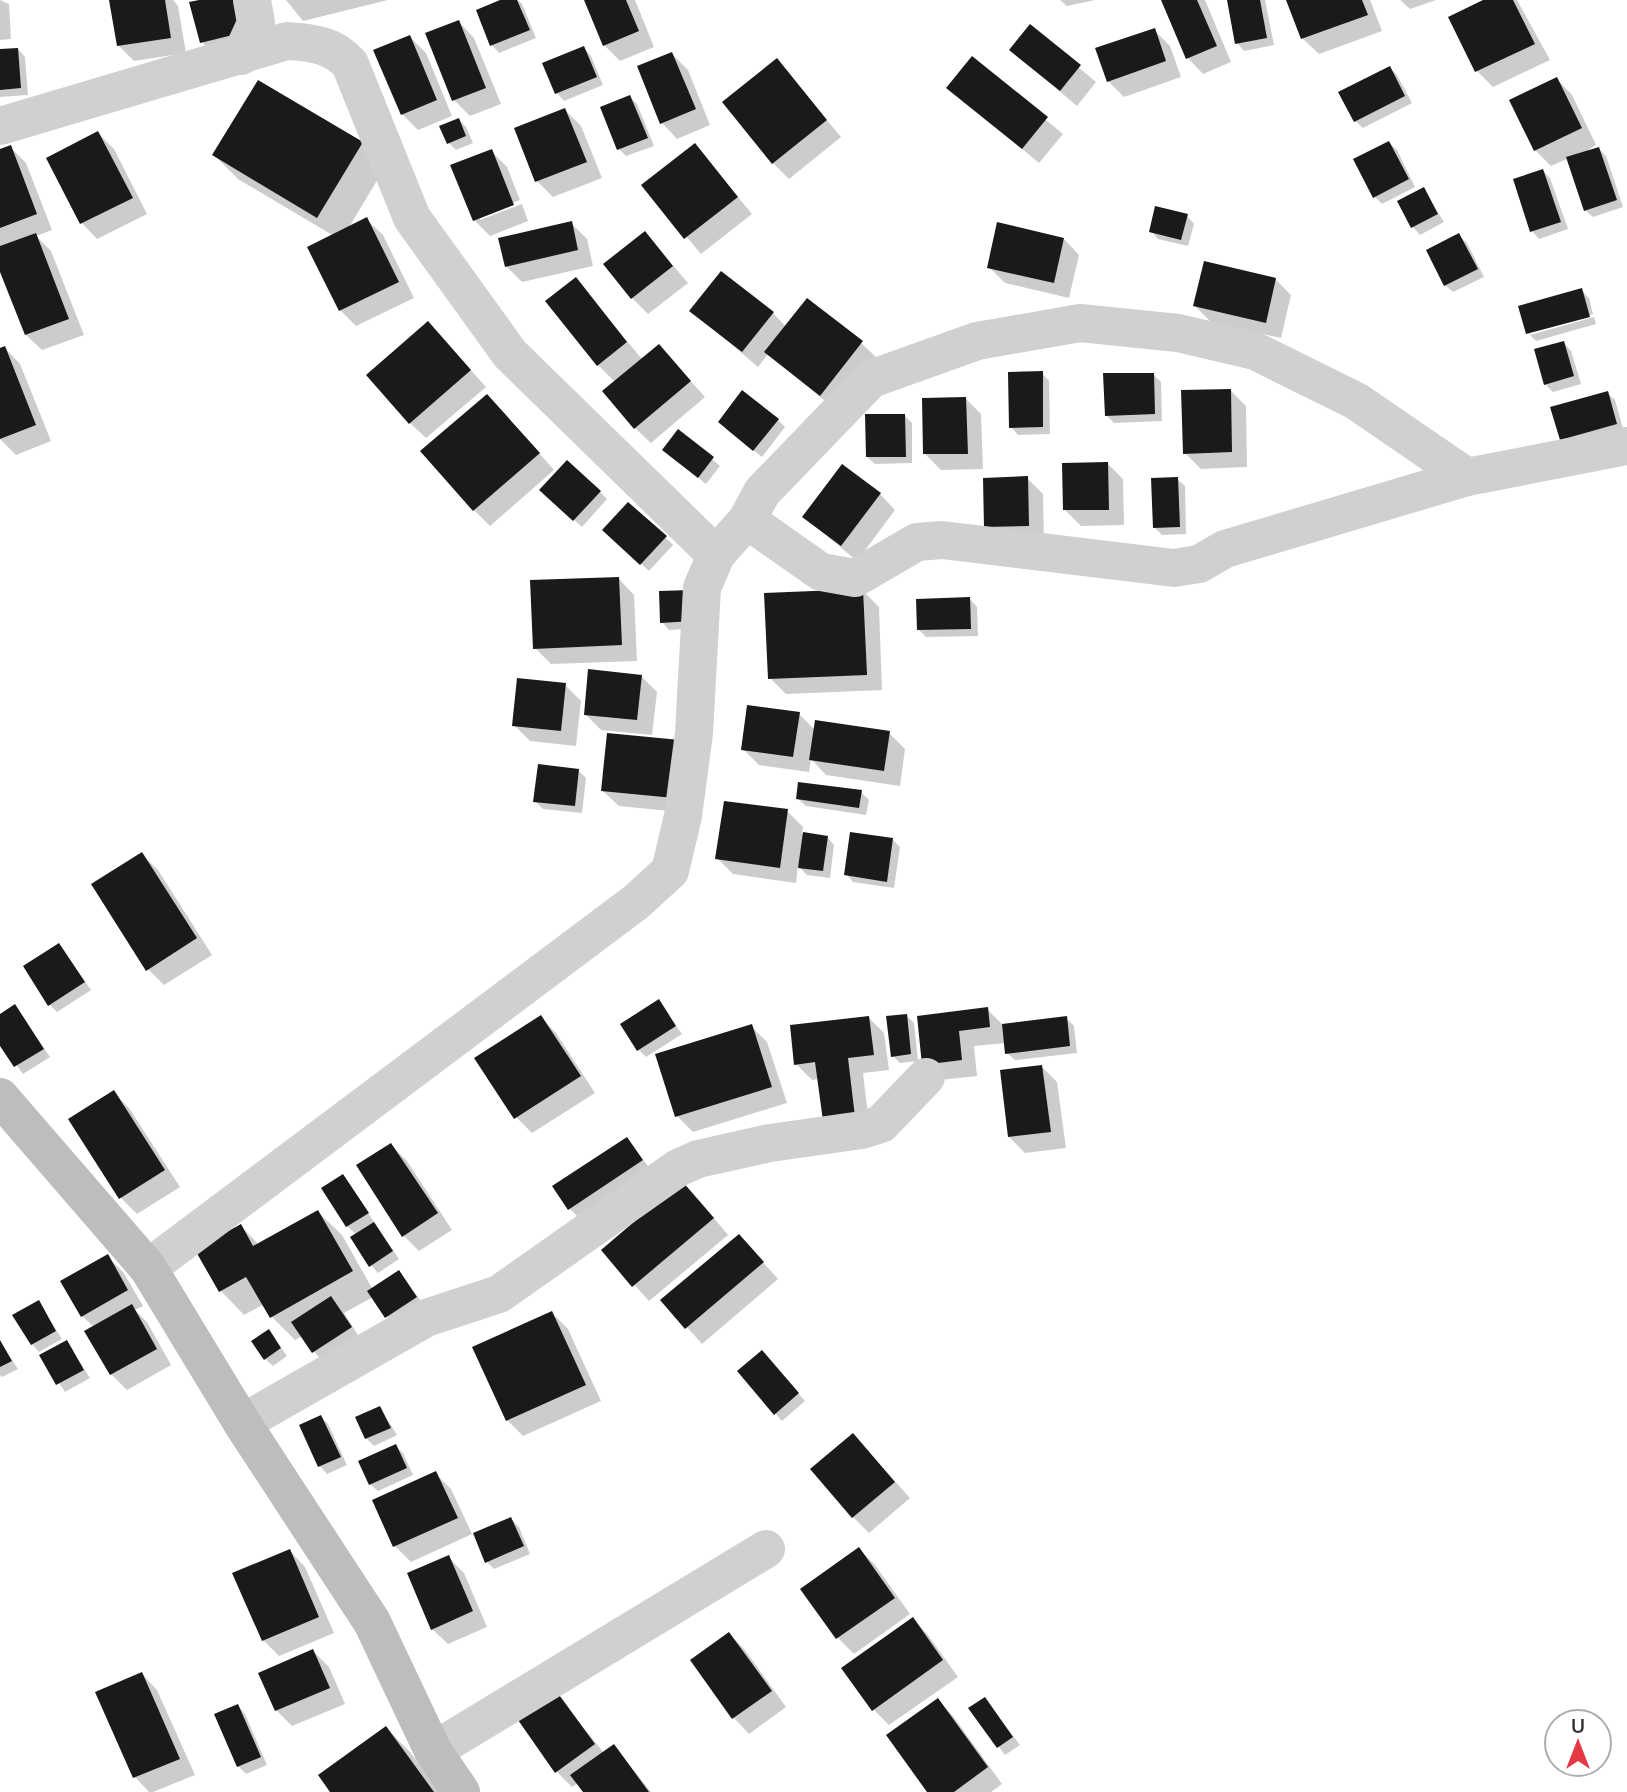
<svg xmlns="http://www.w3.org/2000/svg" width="1627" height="1792" font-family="'Nunito Sans',sans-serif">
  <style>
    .shadow { fill: #0003 }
    .building { fill: #1a1a1a }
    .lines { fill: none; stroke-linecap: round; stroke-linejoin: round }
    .street { stroke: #d0d0d0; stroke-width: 38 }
    .secondary { stroke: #bdbdbd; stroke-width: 38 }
  </style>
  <rect width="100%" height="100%" fill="#fff"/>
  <!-- shadow -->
  <g class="shadow">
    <polygon points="0,0 9,4 11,39 0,40"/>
    <polygon points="111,0 173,0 178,6 186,53 134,61 118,45"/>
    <polygon points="206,0 236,0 248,40 209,50 202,42"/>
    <polygon points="286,0 388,0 303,21"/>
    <polygon points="505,0 518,0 522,4 536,38 499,53 492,45"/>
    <polygon points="586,0 635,0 654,47 620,61 604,45"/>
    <polygon points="1060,0 1095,0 1067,6"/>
    <polygon points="1163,0 1205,0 1231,62 1203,74 1188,58"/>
    <polygon points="1229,0 1265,0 1274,45 1244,51 1237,43"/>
    <polygon points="1288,0 1370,0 1382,31 1319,54 1303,39"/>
    <polygon points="1400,0 1436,0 1410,9"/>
    <polygon points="1487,0 1517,0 1550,60 1493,87 1477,71 1451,18"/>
    <polygon points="459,22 474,38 501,104 470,116 454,100"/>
    <polygon points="1030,27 1096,82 1077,106 1011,50"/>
    <polygon points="1154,30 1170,46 1181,77 1124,97 1108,81"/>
    <polygon points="410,37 426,53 452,116 418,130 402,114"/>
    <polygon points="584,48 591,56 603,85 564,101 557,93"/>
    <polygon points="18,49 25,57 28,95 0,97 0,51"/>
    <polygon points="672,54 688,70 710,125 677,139 662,123"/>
    <polygon points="972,59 1063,134 1039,163 949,88"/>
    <polygon points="777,61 841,137 789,179 773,163"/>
    <polygon points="1390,68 1397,75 1412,103 1363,128 1355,121"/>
    <polygon points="1557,79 1572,95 1596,145 1582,154 1599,149 1606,156 1623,207 1593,217 1585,210 1569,158 1551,166 1535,150"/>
    <polygon points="630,97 637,104 654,146 626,156 619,149"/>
    <polygon points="565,110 581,126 602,178 553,197 537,181 516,129"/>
    <polygon points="459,120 466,127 473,143 456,150 449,143"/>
    <polygon points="98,133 114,149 147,214 97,239 82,223"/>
    <polygon points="1389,143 1397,150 1415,187 1382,204 1375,197"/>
    <polygon points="362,144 385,167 348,229 367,220 383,235 414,298 356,326 340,310 334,236 238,179 214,155"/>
    <polygon points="695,145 752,214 701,254 644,186"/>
    <polygon points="10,147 26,163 52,230 36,236 51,251 84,335 42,350 26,335 0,267 0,151"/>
    <polygon points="491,151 507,167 520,200 480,216 480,220 522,204 528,221 490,236 474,220"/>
    <polygon points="1543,171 1550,178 1568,229 1539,239 1532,231"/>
    <polygon points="1424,190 1444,222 1420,235 1413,227 1400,201"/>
    <polygon points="1187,216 1194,224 1188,246 1158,239 1151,231"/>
    <polygon points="571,223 587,239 593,266 522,282 506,266"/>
    <polygon points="645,233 688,283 648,314 632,298"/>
    <polygon points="1459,236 1467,243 1484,277 1453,292 1445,285"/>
    <polygon points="1064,239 1079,255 1069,298 1005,283 989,267"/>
    <polygon points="575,279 642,359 659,346 705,397 651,443 635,428 615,382 598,365"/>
    <polygon points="1275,279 1291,295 1281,338 1211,322 1195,306"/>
    <polygon points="1581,290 1589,298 1593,314 1530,331 1530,335 1594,317 1596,324 1536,341 1528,333 1521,307"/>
    <polygon points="692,311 773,313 786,327 861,343 877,358 836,410 768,354 758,367"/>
    <polygon points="443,339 486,387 426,438 410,423"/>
    <polygon points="1564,343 1571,351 1581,384 1553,392 1545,384"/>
    <polygon points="5,348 20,364 51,441 16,455 0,439 0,350"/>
    <polygon points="1042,373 1049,381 1050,434 1018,435 1011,427"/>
    <polygon points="1153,374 1161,382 1162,421 1114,423 1106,415"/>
    <polygon points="1230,390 1246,406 1247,467 1201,469 1185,453"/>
    <polygon points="1607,393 1615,400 1624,432 1561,439"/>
    <polygon points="965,398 981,414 983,469 941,470 925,454"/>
    <polygon points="503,412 554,470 490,526 474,510"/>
    <polygon points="904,415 912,423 912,463 875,464 867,457"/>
    <polygon points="778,420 785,427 762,457 727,430"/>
    <polygon points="679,431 720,466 706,484 664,450"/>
    <polygon points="1107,463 1123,479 1124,525 1081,526 1065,510"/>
    <polygon points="1027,478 1043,494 1044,541 986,526"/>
    <polygon points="1177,479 1185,486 1186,534 1162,535 1154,527"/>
    <polygon points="600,492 607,499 582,527 549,497"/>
    <polygon points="880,494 895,510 857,561 804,517"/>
    <polygon points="612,537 665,537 673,545 649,571"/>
    <polygon points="619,579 634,595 637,661 551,664 535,648"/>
    <polygon points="863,591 879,607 882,690 786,694 770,678"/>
    <polygon points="660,593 700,628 669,630 662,622"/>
    <polygon points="970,599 977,607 978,636 926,637 918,629"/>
    <polygon points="641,676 657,692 652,735 601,730 585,714"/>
    <polygon points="565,685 581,701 576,746 530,741 514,725"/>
    <polygon points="799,714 815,730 889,733 905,749 900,786 826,775 811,759 809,772 759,765 743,749"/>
    <polygon points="695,758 689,813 619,806 603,791"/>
    <polygon points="578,770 586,778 582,813 543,809 535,801"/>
    <polygon points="861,792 869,800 866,815 806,806 798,799"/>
    <polygon points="787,811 803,827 802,834 827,837 834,845 830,878 807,875 798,866 796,883 733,874 717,858"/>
    <polygon points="892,839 900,847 894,888 853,882 846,874"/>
    <polygon points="142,855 158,870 212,955 164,985 148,969"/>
    <polygon points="59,945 91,990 57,1012 49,1004"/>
    <polygon points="658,1001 682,1034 646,1057 639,1050"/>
    <polygon points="15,1006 50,1057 23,1074 0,1043 0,1016"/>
    <polygon points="987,1009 1003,1025 1066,1018 1074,1026 1077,1053 1015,1060 1007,1053 1006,1043 974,1046 977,1076 940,1080 918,1017"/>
    <polygon points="906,1015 914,1023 918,1061 900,1063 893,1056"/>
    <polygon points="540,1017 556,1033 595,1093 532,1133 516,1117"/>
    <polygon points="869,1018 884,1033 889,1070 863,1073 870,1132 819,1079 812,1080 796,1064"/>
    <polygon points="751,1026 767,1042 787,1103 693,1132 677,1116"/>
    <polygon points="1041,1066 1057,1082 1066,1148 1025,1153 1009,1137"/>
    <polygon points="113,1092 129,1108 180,1187 137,1214 121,1198 70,1120"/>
    <polygon points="627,1140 657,1177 585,1224 570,1209"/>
    <polygon points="391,1145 407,1161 452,1230 419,1251 404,1236"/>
    <polygon points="343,1176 399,1259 378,1273 371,1265 357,1235 347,1226"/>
    <polygon points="698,1199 728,1235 649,1301 604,1251"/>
    <polygon points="318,1212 342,1235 373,1290 399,1272 424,1305 394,1325 373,1297 344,1313 358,1335 321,1360 302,1336 295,1340 271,1316 264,1304 244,1315 221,1291 241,1226 259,1245"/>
    <polygon points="754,1252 778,1279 702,1344 663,1300"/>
    <polygon points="107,1256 123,1272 143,1306 135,1310 147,1322 171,1365 127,1390 111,1374 94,1327 82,1316"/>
    <polygon points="38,1302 62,1339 39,1352 32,1344"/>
    <polygon points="552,1313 568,1329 601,1401 523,1436 507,1420"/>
    <polygon points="269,1331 287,1356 273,1366 265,1359"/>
    <polygon points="0,1342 18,1369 2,1377 0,1375"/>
    <polygon points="67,1342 90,1378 65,1392 42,1356"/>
    <polygon points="769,1359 805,1401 782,1421 775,1413"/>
    <polygon points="380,1408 397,1435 374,1446 366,1438"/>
    <polygon points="321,1417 328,1424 347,1465 327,1474 320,1466"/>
    <polygon points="853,1435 910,1498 869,1533 853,1517"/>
    <polygon points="395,1446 403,1453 413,1475 378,1491 370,1484"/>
    <polygon points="435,1473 451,1489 472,1534 411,1562 395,1546 374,1501"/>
    <polygon points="511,1519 519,1527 530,1554 494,1569 487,1562"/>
    <polygon points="859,1549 875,1565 910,1614 854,1654 838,1638 802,1589"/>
    <polygon points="290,1551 305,1567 334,1633 279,1656 263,1640"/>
    <polygon points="448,1557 464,1573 487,1627 448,1644 432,1629"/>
    <polygon points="913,1619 928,1635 958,1677 889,1725 873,1709"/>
    <polygon points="729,1634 745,1650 786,1707 749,1734 734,1718 692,1661"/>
    <polygon points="313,1651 329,1667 345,1704 292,1726 276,1710"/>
    <polygon points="142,1674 157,1690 195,1775 153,1792 149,1792 135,1777 98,1693"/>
    <polygon points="557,1695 604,1753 614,1746 651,1792 585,1792 578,1783 572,1787 556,1771"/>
    <polygon points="985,1699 1020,1745 1005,1755 971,1709"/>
    <polygon points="937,1700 953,1716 1002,1784 991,1792 929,1792"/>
    <polygon points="238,1706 245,1714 267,1765 246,1774 238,1766"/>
    <polygon points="386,1728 410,1752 439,1792 332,1792"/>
  </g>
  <!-- building -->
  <g class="building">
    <polygon points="109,0 165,0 171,38 117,46"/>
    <polygon points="199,0 233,0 241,33 200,43 189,2"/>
    <polygon points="500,0 517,0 530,30 490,46 476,10"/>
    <polygon points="584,0 626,0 639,31 603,46"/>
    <polygon points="1161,0 1197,0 1217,46 1186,59"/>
    <polygon points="1227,0 1260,0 1267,38 1235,44"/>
    <polygon points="1286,0 1362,0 1368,15 1301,39"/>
    <polygon points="1483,0 1513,0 1535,44 1475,72 1448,17"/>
    <polygon points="459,20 486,88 452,101 425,33"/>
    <polygon points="1030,24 1081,65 1060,91 1009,50"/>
    <polygon points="1155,28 1166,61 1107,82 1095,48"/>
    <polygon points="410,35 437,100 401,115 373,50"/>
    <polygon points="584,46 597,77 555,94 542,63"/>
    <polygon points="18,48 21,88 0,90 0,49"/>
    <polygon points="672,52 696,109 660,124 637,66"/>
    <polygon points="972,56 1048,117 1022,149 946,88"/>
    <polygon points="777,58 827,120 772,164 722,102"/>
    <polygon points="1390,66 1405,96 1354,122 1338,92"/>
    <polygon points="1557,77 1582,128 1534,151 1509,100"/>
    <polygon points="258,80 363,142 317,218 212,155"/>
    <polygon points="630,95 648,138 617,150 600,107"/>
    <polygon points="565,108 587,162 535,182 514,128"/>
    <polygon points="459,118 466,136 447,144 439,126"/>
    <polygon points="98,131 133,198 80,224 46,158"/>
    <polygon points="1389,141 1409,179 1373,198 1353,159"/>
    <polygon points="695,143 738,197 684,239 641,185"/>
    <polygon points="11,145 37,214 0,228 0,149"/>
    <polygon points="1599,147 1617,200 1584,211 1566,157"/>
    <polygon points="492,149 514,205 473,221 450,165"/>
    <polygon points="1543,169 1561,222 1530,232 1513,179"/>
    <polygon points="1424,187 1438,214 1411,228 1397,201"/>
    <polygon points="1155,206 1188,214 1181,240 1149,232"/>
    <polygon points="367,217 399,282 339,311 307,247"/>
    <polygon points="572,221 578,250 505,267 498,238"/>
    <polygon points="997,222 1064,238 1054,283 987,268"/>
    <polygon points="645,231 673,266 631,299 603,264"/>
    <polygon points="36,233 69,319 25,335 0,272 0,246"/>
    <polygon points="1459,233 1478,269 1444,286 1426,250"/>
    <polygon points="1204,261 1276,278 1266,323 1193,306"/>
    <polygon points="721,271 774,312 742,352 689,311"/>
    <polygon points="576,277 627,342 597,366 545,301"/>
    <polygon points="1582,288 1590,317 1526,334 1518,306"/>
    <polygon points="807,298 863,341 820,396 764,352"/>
    <polygon points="428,321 471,370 409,424 366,375"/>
    <polygon points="1564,341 1574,376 1544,385 1534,349"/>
    <polygon points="659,344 691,381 634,429 602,391"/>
    <polygon points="5,346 36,425 0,439 0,348"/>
    <polygon points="1043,371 1043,427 1009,428 1008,372"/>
    <polygon points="1103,373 1154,373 1155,414 1105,416"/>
    <polygon points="1231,389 1232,452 1183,454 1181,390"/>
    <polygon points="742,390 779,419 753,451 718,422"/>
    <polygon points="1608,391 1617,424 1560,440 1550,407"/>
    <polygon points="487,394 540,453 473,511 420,451"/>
    <polygon points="966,397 968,454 923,454 922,398"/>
    <polygon points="865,414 905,414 906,457 866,457"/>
    <polygon points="678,429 714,457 698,478 662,450"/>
    <polygon points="567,460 601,491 573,521 539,490"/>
    <polygon points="1108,462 1109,510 1063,510 1062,463"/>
    <polygon points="842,464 881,493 841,546 802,517"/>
    <polygon points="1028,476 1029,526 984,527 983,478"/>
    <polygon points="1178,477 1180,527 1153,528 1151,478"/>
    <polygon points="628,502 667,536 640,565 602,530"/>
    <polygon points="619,577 622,645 533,649 530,580"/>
    <polygon points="863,589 867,675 768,679 764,593"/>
    <polygon points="691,590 693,621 660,623 659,591"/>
    <polygon points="970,597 971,629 917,630 916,599"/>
    <polygon points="588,669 642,675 637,720 584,715"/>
    <polygon points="517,678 566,683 561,731 512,726"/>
    <polygon points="747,705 800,712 793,757 741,750"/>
    <polygon points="815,720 890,731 884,771 809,760"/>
    <polygon points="607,733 680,740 674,798 601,791"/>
    <polygon points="538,764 579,769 575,806 533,802"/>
    <polygon points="798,782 862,790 859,808 796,799"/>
    <polygon points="724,801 788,809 780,868 715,859"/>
    <polygon points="803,832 828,836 823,871 798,868"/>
    <polygon points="850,832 893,838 887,882 844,875"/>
    <polygon points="142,852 197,938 146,971 91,884"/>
    <polygon points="59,943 85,982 48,1006 23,966"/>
    <polygon points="659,999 676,1026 637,1051 620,1024"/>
    <polygon points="15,1004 44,1049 14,1067 0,1046 0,1014"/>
    <polygon points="988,1007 990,1027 959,1031 962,1060 922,1065 917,1016"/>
    <polygon points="907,1014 911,1054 891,1057 886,1016"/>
    <polygon points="541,1015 581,1076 514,1119 474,1058"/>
    <polygon points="869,1016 874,1055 848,1058 855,1117 823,1121 815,1062 794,1065 790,1025"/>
    <polygon points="1067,1016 1070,1046 1005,1054 1002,1024"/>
    <polygon points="752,1024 772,1087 675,1117 655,1054"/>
    <polygon points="1042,1065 1051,1132 1008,1137 1000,1070"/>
    <polygon points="114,1090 165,1170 119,1199 68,1119"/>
    <polygon points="627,1137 643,1160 568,1210 552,1186"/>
    <polygon points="391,1143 438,1213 402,1237 356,1165"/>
    <polygon points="343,1174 369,1213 346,1227 321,1188"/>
    <polygon points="682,1181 714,1218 632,1287 601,1250"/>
    <polygon points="318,1210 353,1271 270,1318 246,1277 219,1292 195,1250 241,1224 253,1246"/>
    <polygon points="374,1222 393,1251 369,1267 350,1237"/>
    <polygon points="739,1234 764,1262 685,1329 660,1300"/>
    <polygon points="108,1254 128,1290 81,1317 60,1281"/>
    <polygon points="399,1270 417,1297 385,1318 367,1291"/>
    <polygon points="331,1296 352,1327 312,1353 291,1322"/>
    <polygon points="39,1300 56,1331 31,1345 12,1315"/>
    <polygon points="132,1304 157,1349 110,1375 84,1331"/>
    <polygon points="552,1311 586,1385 506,1421 472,1347"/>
    <polygon points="269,1329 281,1348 264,1360 251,1341"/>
    <polygon points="0,1340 12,1361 0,1367"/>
    <polygon points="67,1340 84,1370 56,1385 39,1355"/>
    <polygon points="762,1350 799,1393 774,1415 737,1371"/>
    <polygon points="380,1406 391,1428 365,1439 355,1417"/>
    <polygon points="321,1415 341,1457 318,1467 299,1425"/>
    <polygon points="853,1433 895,1482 852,1518 810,1469"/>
    <polygon points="396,1444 407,1468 369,1485 358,1461"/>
    <polygon points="436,1471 458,1518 393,1547 372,1500"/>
    <polygon points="511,1517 524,1546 485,1563 473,1533"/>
    <polygon points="859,1547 895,1598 836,1639 800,1589"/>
    <polygon points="290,1549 319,1617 262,1641 232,1573"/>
    <polygon points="449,1555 473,1611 431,1630 407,1573"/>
    <polygon points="913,1617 943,1660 872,1711 841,1668"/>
    <polygon points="729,1632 772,1691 732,1719 690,1660"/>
    <polygon points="313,1649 330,1688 275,1711 258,1673"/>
    <polygon points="142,1672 180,1759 133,1778 95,1692"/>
    <polygon points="557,1692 595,1744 555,1773 518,1720"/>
    <polygon points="985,1697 1013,1737 997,1748 968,1708"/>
    <polygon points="938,1698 988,1767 954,1792 927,1792 886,1735"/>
    <polygon points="238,1704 261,1757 237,1767 214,1714"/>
    <polygon points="386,1726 434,1792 330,1792 318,1775"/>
    <polygon points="614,1744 649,1792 583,1792 570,1775"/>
  </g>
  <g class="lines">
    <!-- street -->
    <g class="street">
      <polyline points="241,56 256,23 252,0"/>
      <path d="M0,126L287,41C313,43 332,44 350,64L412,218L510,354L716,555"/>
      <polyline points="747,520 821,572 855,578 917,542 942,540 1174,568 1199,564 1225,549 1467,477"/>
      <polyline points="148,1268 636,902 670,871 683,816 694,733 702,588 716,555 747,520 762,492 871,379 977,341 1080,323 1178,333 1255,351 1356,401 1467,477 1627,446"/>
      <polyline points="242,1423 426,1318 499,1294 678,1168 698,1159 770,1143 862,1130 881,1124 926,1077"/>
      <polyline points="433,1751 766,1549"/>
    </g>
    <!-- secondary -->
    <polyline class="secondary" points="0,1097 148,1268 242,1423 372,1622 433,1751 461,1792"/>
  </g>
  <!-- north arrow -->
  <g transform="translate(1578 1743)"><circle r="33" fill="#ffffff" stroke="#adadad" stroke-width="2"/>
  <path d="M0-5L12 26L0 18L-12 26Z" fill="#e63946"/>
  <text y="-10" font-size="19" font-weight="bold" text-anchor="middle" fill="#333333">U</text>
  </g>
</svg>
